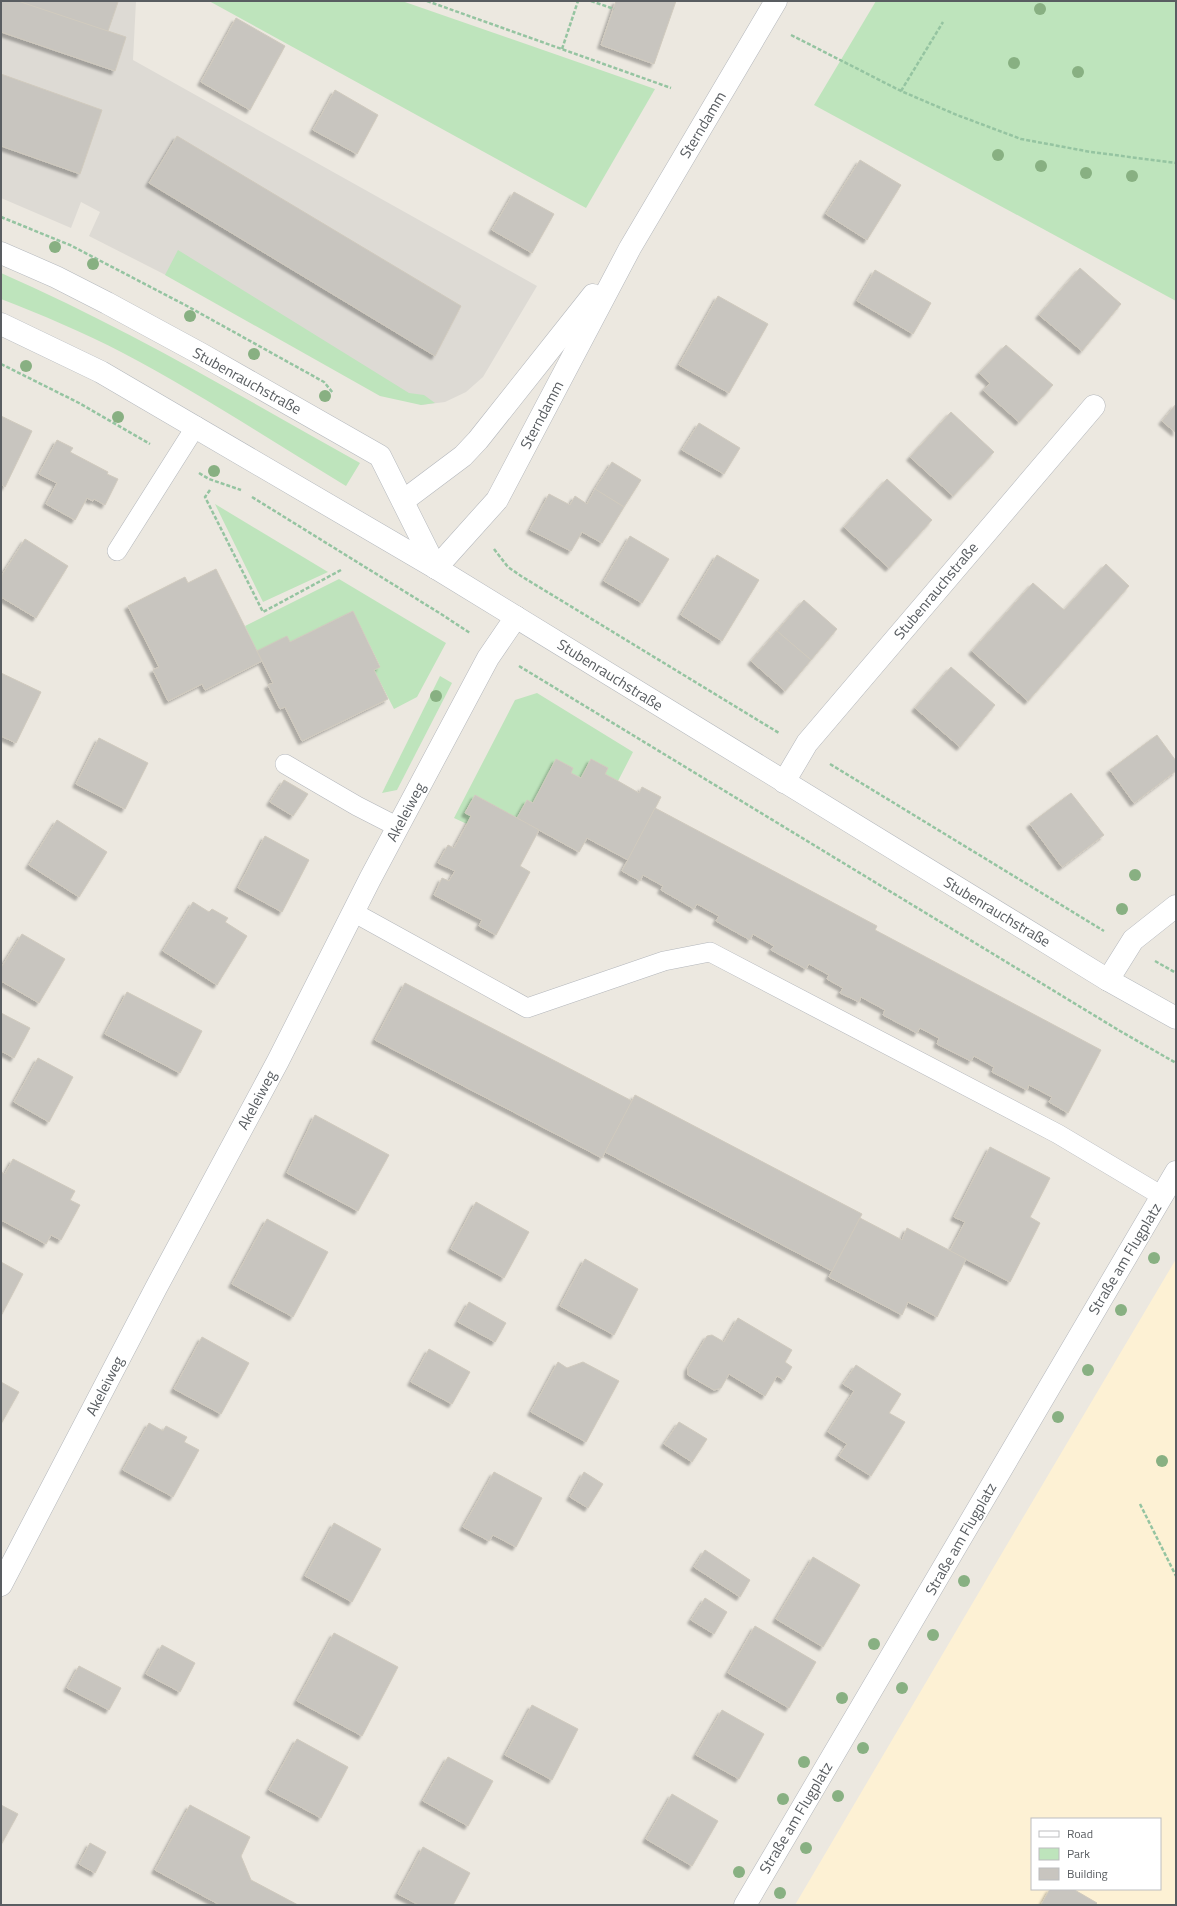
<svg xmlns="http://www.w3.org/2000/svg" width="1177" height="1906" font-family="'Titillium Web',sans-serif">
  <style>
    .commercial { fill: #fdf1d4; fill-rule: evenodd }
    .industrial { fill: #dddad4 }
    .green { fill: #bee4bc }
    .building { fill: #c8c5bf; stroke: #d0cabe; filter: url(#shadow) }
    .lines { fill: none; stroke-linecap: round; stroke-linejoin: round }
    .service-casing { stroke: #b3b6bb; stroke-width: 20 }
    .minor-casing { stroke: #b3b6bb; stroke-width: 23 }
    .tertiary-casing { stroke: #b3b6bb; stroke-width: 23 }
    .secondary-casing { stroke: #b4b8bd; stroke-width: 23 }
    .path { stroke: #95c4a1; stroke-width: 2.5; stroke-dasharray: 4 2; stroke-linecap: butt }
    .service { stroke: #fff; stroke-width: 19 }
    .minor { stroke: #fff; stroke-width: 22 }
    .tertiary { stroke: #fff; stroke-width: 22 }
    .secondary { stroke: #fff; stroke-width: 22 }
    .tree { fill: #88b082 }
    .labels { text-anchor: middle; stroke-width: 4; stroke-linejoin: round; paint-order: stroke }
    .street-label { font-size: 15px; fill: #595d61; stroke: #fff }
  </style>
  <defs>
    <filter id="shadow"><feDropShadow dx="-3.5" dy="3.5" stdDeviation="1" flood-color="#0004"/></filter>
  </defs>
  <rect width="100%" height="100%" fill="#ece8e0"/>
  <!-- commercial -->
  <path class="commercial" d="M1176,1259V1905H795L1005,1548ZM1032,1819H1160V1889H1032Z"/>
  <!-- industrial -->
  <polygon class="industrial" points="1,1 136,1 133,60 537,286 483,377 466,392 445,402 421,405 89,236 100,212 81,202 71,228 1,198"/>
  <!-- green -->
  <g class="green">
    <polygon points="209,1 402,1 655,89 586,208"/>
    <polygon points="876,1 1176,1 1176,301 814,105"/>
    <polygon points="178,250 409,393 424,395 435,403 421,405 380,396 165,275"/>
    <path d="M1,273C125,327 242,397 360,463L346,486C272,441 199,393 123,353C83,332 42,315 1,299Z"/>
    <polygon points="215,504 328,572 263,602"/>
    <polygon points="339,579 446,643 417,697 394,709 374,670 380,666 353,611 290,642 257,651 245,626"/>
    <polygon points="440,676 452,683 397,790 382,793"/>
    <polygon points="537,693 633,752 618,781 605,774 608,768 591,759 581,778 571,773 573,768 556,759 533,803 527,800 517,818 475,795 465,812 471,816 467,824 454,818 515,700"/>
  </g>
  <!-- building -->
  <g class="building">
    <polygon points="1,1 18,1 126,37 115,71 1,32"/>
    <polygon points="18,1 113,1 118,2 108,31"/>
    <polygon points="616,1 676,1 654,64 601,45"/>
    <polygon points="236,18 285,46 250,110 201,82"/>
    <polygon points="1,74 102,110 80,174 1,146"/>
    <polygon points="335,90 378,115 357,154 313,130"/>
    <polygon points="177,136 461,306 435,356 149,183"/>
    <polygon points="860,160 901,185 867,240 826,214"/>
    <polygon points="514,192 554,214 532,253 492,230"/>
    <polygon points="1080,268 1121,304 1082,351 1039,315"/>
    <polygon points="875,270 931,303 913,334 857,301"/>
    <polygon points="718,296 768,324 729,393 679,365"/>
    <polygon points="1006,345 1053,385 1019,422 983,390 990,383 979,373"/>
    <polygon points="1176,404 1176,433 1162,421"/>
    <polygon points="951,412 994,452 953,496 910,457"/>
    <polygon points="1,416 32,431 5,487 1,484"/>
    <polygon points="699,423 740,448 724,474 682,450"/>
    <polygon points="57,440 73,448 70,452 108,472 107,474 118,479 105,505 94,499 93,501 87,498 75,520 46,504 57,483 39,474"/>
    <polygon points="612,462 641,480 624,507 595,489"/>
    <polygon points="887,479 932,520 889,568 844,527"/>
    <polygon points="595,489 624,507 602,543 582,532 571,551 530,530 549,494 570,505 575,496 587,504"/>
    <polygon points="630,536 669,559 642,603 604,581"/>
    <polygon points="25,539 68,566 36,618 1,597 2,575"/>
    <polygon points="717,555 759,580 722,641 681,615"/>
    <polygon points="1106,564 1129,586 1028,701 972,651 1033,583 1064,610"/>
    <polygon points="216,569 262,661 205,690 202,684 168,701 153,670 159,667 128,606 185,577 188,583"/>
    <polygon points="804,600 837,629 811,660 777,631"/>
    <polygon points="353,611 380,667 374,670 388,699 302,741 285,707 280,709 268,685 273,683 257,651 287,636 290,642"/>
    <polygon points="777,631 811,660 785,691 751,661"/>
    <polygon points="951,667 995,705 960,747 915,708"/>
    <polygon points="1,673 41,692 16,743 1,736"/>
    <polygon points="1157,735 1176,761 1176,771 1134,803 1110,770"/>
    <polygon points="99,738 148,763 125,809 76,784"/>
    <polygon points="556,759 573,768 571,773 581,778 591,759 608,768 605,774 618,781 639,793 642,787 661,797 628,860 587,838 579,852 517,818 527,800 533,803"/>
    <polygon points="284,780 308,794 293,816 270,802"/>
    <polygon points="1071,793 1104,835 1062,867 1030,824"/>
    <polygon points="475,795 539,830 520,866 530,872 496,935 479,926 482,920 434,895 442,878 449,881 455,871 438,863 448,845 454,848 467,824 471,816 465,813"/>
    <polygon points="655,808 877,926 875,930 1101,1050 1068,1113 1049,1102 1052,1097 1029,1085 1027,1090 992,1072 994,1067 974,1056 971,1061 937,1044 939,1038 920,1028 917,1033 883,1015 885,1010 861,997 859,1002 840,993 843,988 827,979 829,975 809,964 806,969 771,950 774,946 753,934 750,940 716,921 719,916 697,904 694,909 661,890 663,886 643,875 640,881 622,871"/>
    <polygon points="57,820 107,852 79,897 29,865"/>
    <polygon points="265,836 309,860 282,912 238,888"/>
    <polygon points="193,902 209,912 212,909 228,918 225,922 247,936 217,985 163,951"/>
    <polygon points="22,934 65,959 39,1003 1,981 1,968"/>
    <polygon points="405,983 632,1101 602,1158 375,1040"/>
    <polygon points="127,992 202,1031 180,1073 105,1034"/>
    <polygon points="1,1013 30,1028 14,1058 1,1051"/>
    <polygon points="38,1058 73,1077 49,1122 14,1102"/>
    <polygon points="635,1095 862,1214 832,1271 605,1152"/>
    <polygon points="315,1115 389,1155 358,1211 287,1173"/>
    <polygon points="990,1147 1050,1178 1030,1217 1040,1223 1010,1282 950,1251 965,1222 954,1217"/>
    <polygon points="13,1159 75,1191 70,1200 80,1205 61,1240 51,1235 46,1244 1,1220 1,1172 5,1174"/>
    <polygon points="476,1202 529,1232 504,1278 451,1249"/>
    <polygon points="860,1218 902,1240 907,1228 966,1259 937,1317 908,1302 902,1315 829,1277"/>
    <polygon points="267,1219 328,1252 293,1317 232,1284"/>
    <polygon points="585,1259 638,1289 614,1335 560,1306"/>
    <polygon points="1,1262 23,1274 1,1316"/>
    <polygon points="469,1302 506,1323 495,1342 458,1322"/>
    <polygon points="738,1318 792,1350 785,1362 792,1367 784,1380 777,1376 765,1396 729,1374 721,1388 714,1390 688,1375 688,1368 707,1336 712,1335 724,1342"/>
    <polygon points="202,1337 249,1363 221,1414 174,1389"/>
    <polygon points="429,1349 470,1372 452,1404 411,1382"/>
    <polygon points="558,1362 567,1368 583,1362 619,1381 586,1442 531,1412"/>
    <polygon points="856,1365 901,1394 889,1413 905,1422 871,1476 839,1456 847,1444 828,1432 854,1391 843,1384"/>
    <polygon points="1,1382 19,1392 1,1424"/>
    <polygon points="679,1422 707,1439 692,1462 664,1444"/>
    <polygon points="149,1423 163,1431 166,1426 187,1437 184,1442 199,1450 173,1497 123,1470"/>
    <polygon points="494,1472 542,1498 516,1547 493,1535 489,1541 463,1527"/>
    <polygon points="584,1472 603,1484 588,1508 570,1497"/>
    <polygon points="334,1523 381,1549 352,1602 305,1576"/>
    <polygon points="705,1550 750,1580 740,1597 694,1567"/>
    <polygon points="813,1557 860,1585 823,1647 776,1619"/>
    <polygon points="705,1598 727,1612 714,1634 691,1620"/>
    <polygon points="755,1626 816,1662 789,1708 728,1673"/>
    <polygon points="334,1633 398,1667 362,1736 297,1701"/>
    <polygon points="162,1645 195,1663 180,1692 146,1674"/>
    <polygon points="79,1666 121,1688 109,1710 67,1688"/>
    <polygon points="532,1705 578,1729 552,1780 505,1755"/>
    <polygon points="722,1710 764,1734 739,1779 696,1755"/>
    <polygon points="297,1739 348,1767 321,1818 269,1790"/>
    <polygon points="448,1757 493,1781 468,1826 423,1801"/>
    <polygon points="672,1794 718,1821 692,1866 646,1839"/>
    <polygon points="1,1805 18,1814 1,1845"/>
    <polygon points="190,1805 250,1837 241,1856 251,1880 298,1905 220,1905 155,1870"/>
    <polygon points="90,1843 106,1852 95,1873 79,1864"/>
    <polygon points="423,1847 470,1873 453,1905 419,1905 398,1894"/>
    <polygon points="1050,1889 1073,1889 1097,1903 1095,1905 1041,1905"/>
  </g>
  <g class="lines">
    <defs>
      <g id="service">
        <polyline points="117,551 196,426"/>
        <polyline points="285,764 357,806 398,827"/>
        <polyline points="353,912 527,1008 664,961 710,952 1058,1134 1162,1196"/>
      </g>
      <g id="minor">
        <polyline points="784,782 807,743 1094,406"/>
        <polyline points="1108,980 1133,940 1176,906"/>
        <polyline points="1,1585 156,1288 278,1061 370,879 488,658 516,617"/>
        <polyline points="745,1905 1176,1172"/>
      </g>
      <g id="tertiary">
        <polyline points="403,501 463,456 478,440 593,295"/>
        <polyline points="436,568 497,500 630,248 776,1"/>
      </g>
      <g id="secondary">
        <polyline points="1,253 56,277 107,303 201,354 380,456 436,568"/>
        <polyline points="1,324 101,372 436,568 1108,980 1176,1018"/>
      </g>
    </defs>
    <!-- service casing -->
    <use href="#service" class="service-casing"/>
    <!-- minor casing -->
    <use href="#minor" class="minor-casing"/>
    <!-- tertiary casing -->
    <use href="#tertiary" class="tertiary-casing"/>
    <!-- secondary casing -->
    <use href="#secondary" class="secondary-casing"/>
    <!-- path -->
    <g class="path">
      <polyline points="427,1 671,88"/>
      <polyline points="591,1 614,9"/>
      <polyline points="791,35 901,91 957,115 1021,139 1091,152 1176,163"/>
      <polyline points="562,49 578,1"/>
      <polyline points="901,91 943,22"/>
      <polyline points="1,217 70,245 187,306 324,382 333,393"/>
      <polyline points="1,364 79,403 150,444"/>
      <polyline points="199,473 209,479 241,490"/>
      <polyline points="210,490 205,497 263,612 341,570"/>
      <polyline points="252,497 441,614 470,633"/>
      <polyline points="494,549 508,567 521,576 779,733"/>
      <polyline points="519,666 1120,1031 1176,1063"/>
      <polyline points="830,764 1104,931"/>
      <polyline points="1155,961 1176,973"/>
      <polyline points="1140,1504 1176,1576"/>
    </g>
    <!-- service -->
    <use href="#service" class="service"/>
    <!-- minor -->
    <use href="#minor" class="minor"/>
    <!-- tertiary -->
    <use href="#tertiary" class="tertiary"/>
    <!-- secondary -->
    <use href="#secondary" class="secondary"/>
  </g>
  <!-- trees -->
  <g class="tree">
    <circle cx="1040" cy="9" r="6"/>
    <circle cx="1014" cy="63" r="6"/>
    <circle cx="1078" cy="72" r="6"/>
    <circle cx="998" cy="155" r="6"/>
    <circle cx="1041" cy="166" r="6"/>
    <circle cx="1086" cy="173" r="6"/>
    <circle cx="1132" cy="176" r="6"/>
    <circle cx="55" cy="247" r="6"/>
    <circle cx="93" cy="264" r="6"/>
    <circle cx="190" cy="316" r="6"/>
    <circle cx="254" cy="354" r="6"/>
    <circle cx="26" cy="366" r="6"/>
    <circle cx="325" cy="396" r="6"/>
    <circle cx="118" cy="417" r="6"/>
    <circle cx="214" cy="471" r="6"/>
    <circle cx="436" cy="696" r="6"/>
    <circle cx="1135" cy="875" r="6"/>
    <circle cx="1122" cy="909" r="6"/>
    <circle cx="1154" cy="1258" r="6"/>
    <circle cx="1121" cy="1310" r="6"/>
    <circle cx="1088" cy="1370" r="6"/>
    <circle cx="1058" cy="1417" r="6"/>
    <circle cx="1162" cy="1461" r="6"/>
    <circle cx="964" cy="1581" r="6"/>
    <circle cx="933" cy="1635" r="6"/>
    <circle cx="874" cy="1644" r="6"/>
    <circle cx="902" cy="1688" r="6"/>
    <circle cx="842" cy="1698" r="6"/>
    <circle cx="863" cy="1748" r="6"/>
    <circle cx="804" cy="1762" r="6"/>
    <circle cx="838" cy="1796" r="6"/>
    <circle cx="783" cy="1799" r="6"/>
    <circle cx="806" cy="1848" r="6"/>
    <circle cx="739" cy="1872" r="6"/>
    <circle cx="780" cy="1893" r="6"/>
  </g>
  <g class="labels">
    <!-- street labels -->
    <g class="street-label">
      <text transform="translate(703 125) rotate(-59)" y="5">Sterndamm</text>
      <text transform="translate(247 381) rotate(29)" y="5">Stubenrauchstraße</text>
      <text transform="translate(542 415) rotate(-62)" y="5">Sterndamm</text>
      <text transform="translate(936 591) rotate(-50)" y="5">Stubenrauchstraße</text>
      <text transform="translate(610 675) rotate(32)" y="5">Stubenrauchstraße</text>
      <text transform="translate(406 812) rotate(-62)" y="5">Akeleiweg</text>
      <text transform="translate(997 912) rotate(31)" y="5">Stubenrauchstraße</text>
      <text transform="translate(257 1100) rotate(-62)" y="5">Akeleiweg</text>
      <text transform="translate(1125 1259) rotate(-59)" y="5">Straße am Flugplatz</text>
      <text transform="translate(105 1386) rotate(-63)" y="5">Akeleiweg</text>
      <text transform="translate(961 1539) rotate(-60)" y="5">Straße am Flugplatz</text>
      <text transform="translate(796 1818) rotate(-59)" y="5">Straße am Flugplatz</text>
    </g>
  </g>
  <!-- border -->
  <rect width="1177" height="1906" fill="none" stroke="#595d61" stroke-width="4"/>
  <!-- legend -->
  <rect x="1031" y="1818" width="130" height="72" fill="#ffffff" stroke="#bdbec0"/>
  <rect x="1039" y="1831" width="20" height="6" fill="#ffffff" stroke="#bdbec0"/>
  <text x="1067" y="1838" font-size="12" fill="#595d61">Road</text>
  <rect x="1039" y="1848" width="20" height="12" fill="#bee4bc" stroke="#bdbec0"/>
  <text x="1067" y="1858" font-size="12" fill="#595d61">Park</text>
  <rect x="1039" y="1868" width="20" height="12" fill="#c8c5bf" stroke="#bdbec0"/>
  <text x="1067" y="1878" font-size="12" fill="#595d61">Building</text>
</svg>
